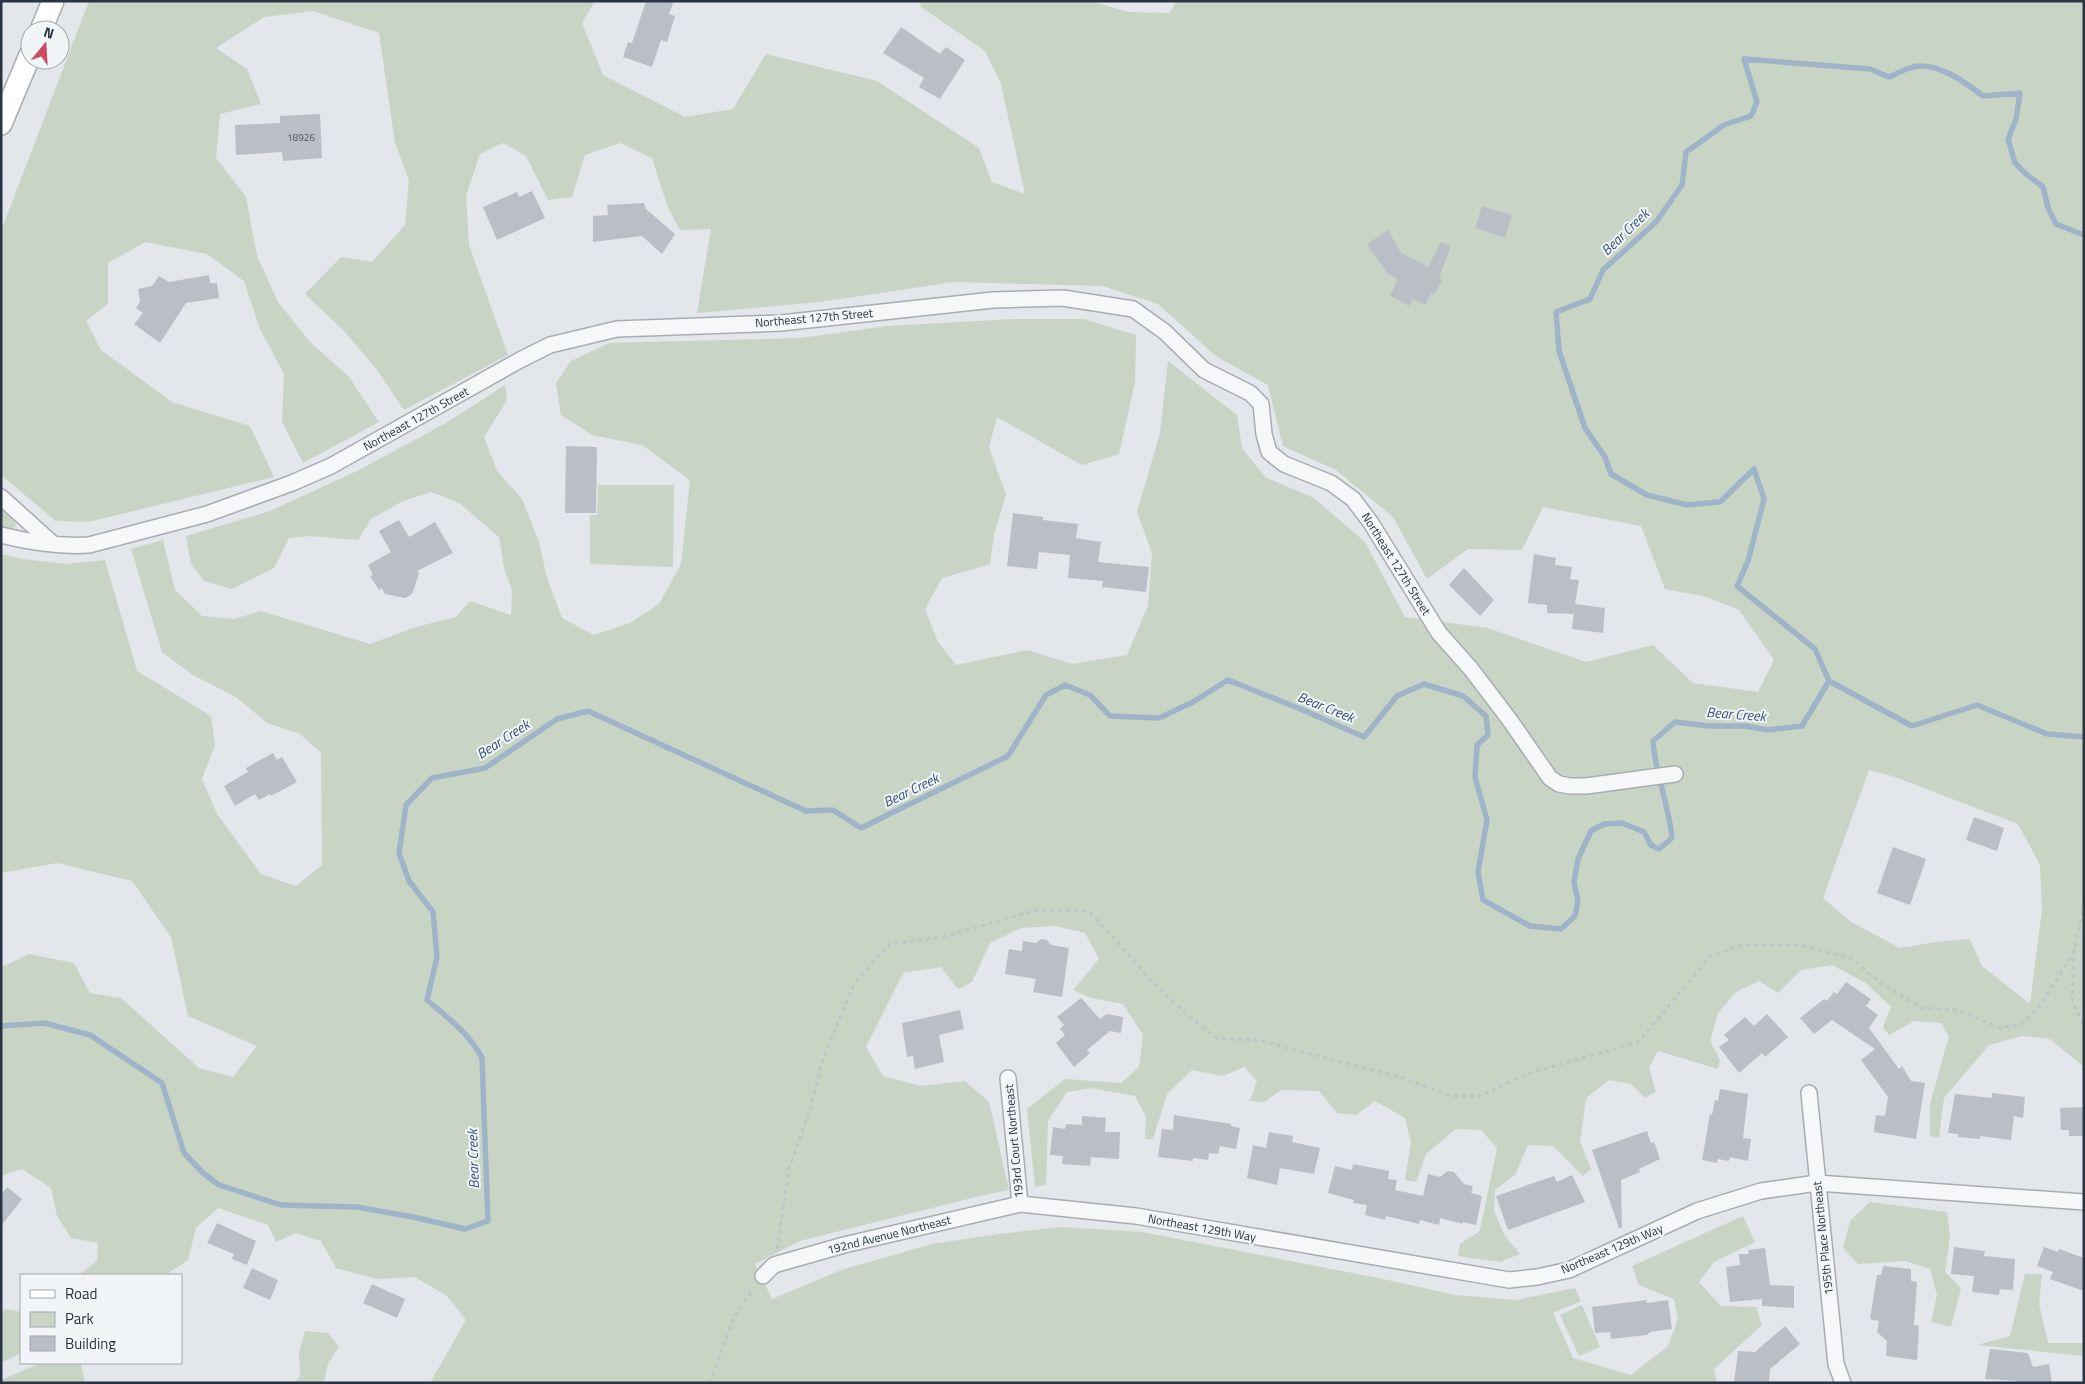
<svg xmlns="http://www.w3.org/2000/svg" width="2085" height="1384" font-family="'Titillium Web',sans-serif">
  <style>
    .green { fill: #c8d4c4; fill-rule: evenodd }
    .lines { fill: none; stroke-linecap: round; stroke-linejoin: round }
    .stream { stroke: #9fb4c9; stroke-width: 5.5 }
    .building { fill: #babfc7 }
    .minor-casing { stroke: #a8adb4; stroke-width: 18 }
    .secondary-casing { stroke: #a8adb4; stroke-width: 24 }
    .path { stroke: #c0c4c9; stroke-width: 3; stroke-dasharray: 4 4; stroke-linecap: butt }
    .minor { stroke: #f5f7f9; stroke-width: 15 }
    .secondary { stroke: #fff; stroke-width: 21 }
    .labels { text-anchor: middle; stroke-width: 4; stroke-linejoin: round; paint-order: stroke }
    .number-label { font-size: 10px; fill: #4f5763 }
    .street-label { font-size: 12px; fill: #2b3442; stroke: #f2f5f8 }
    .water-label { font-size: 14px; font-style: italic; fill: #355376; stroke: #f2f5f8 }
  </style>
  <rect width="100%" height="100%" fill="#e3e6ea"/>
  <!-- green -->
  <g class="green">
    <path d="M89,1H595L582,23L603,75L685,117L733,109L766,54L877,81L979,148L992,182L1025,194L1001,84L985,51L921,7L920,1H1091L1128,12L1169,13L1177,1H2084V1067L2050,1039L2022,1036L1989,1045L1944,1098L1939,1138L1930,1136V1104L1949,1036L1941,1023L1914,1021L1889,1035L1883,1027L1891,1007L1866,983L1832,965L1801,970L1778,993L1759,981L1736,992L1718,1013L1710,1041L1720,1060L1718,1069L1658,1051L1649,1068L1656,1092L1645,1098L1631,1084L1609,1080L1586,1098L1580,1142L1591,1169L1583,1176L1553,1146L1528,1145L1515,1175L1495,1190L1494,1211L1505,1236L1520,1254L1500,1262L1458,1256L1460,1244L1480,1231L1497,1148L1481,1130L1456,1129L1426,1154L1416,1182L1405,1180L1411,1142L1405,1118L1375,1101L1356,1115L1337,1113L1319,1091L1281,1090L1264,1102L1250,1101L1257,1081L1244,1067L1223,1076L1192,1070L1167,1094L1153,1139H1145L1146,1117L1135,1096L1091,1088L1067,1092L1048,1121L1046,1185L1035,1187L1027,1109L1065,1079L1121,1083L1139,1067L1143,1035L1123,1004L1091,998L1073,990L1099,959L1085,933L1055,926L1021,928L990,943L972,982L958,989L941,967L903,973L866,1047L883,1076L920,1086L965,1081L989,1102L1009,1190L980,1196L800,1241L755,1264L772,1299L841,1270L932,1244L999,1234L1062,1227L1142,1232L1383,1279L1455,1295L1516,1300L1575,1288L1581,1301L1553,1313L1573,1358L1631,1375L1668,1346L1678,1319L1674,1299L1639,1285L1632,1266L1743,1216L1755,1242L1714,1262L1699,1282L1721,1306L1756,1307L1762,1325L1714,1369L1717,1383H430L466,1320L447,1296L415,1277L377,1279L336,1268L321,1241L296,1233L276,1242L268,1225L218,1208L196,1228L188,1260L170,1272L168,1275H79L97,1261L98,1243L71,1238L57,1216L51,1188L22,1169L1,1176V964L4,966L29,954L74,963L90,993L121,998L199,1068L233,1077L257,1046L188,1016L171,937L132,881L57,863L1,873V554L22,559L66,564L105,560L137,671L211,716L215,745L202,779L217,814L261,874L296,886L322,865L321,753L300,734L267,723L236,697L193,675L162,652L131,549L163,540L175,590L202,616L234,619L261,611L370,644L416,627L456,617L470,601L511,615L512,590L504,568L499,537L459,503L431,492L403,501L371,519L358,540L310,536L289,538L274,568L232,589L204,581L191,564L186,536L270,511L357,471L446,423L505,385L507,400L484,437L497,471L522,499L539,542L547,578L562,618L594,635L630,623L659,604L681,564L690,480L642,445L592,435L561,415L556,383L571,361L609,343L800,338L888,326L1014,319H1084L1136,335L1135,382L1119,454L1082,465L997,417L989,447L1006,495L994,535L990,564L942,578L925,609L938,642L956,665L1027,650L1072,664L1127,655L1148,606L1152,553L1137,512L1160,433L1168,361L1237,415L1242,448L1265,477L1314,498L1365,542L1405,617L1488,628L1586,662L1653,645L1693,683L1758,692L1774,660L1739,610L1707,597L1665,589L1641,526L1543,507L1522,550L1468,549L1427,579L1393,517L1336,470L1283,446L1268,385L1217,357L1158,304L1103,286L954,282L820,302L697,313L711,229L680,230L668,208L652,158L620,143L585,155L572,197L548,200L526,156L503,143L480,154L466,196L469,245L508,355L404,410L378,371L345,332L305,294L341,257L372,262L405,225L409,180L395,143L379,33L313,11L264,17L216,48L247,69L261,104L220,114L216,158L246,197L257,256L278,302L310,342L349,377L379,422L303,463L282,422L284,374L260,329L244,281L207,254L145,242L108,263V304L86,321L101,350L172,402L250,426L274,477L88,522L56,521L1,475V231ZM1869,770L1892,776L2018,824L2040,865L2042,910L2030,1004L1982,966L1970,939L1936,942L1900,948L1851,922L1823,898Z"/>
    <polygon points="598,485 674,485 673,567 590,564 590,515 597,515"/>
    <polygon points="1,507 13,517 16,527 8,529 1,528"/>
    <polygon points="1870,1202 1947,1212 1950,1236 1945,1272 1961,1288 1951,1327 1931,1322 1937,1295 1930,1269 1905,1261 1858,1264 1843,1248 1850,1221"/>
    <polygon points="2025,1274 2042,1274 2039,1304 2048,1343 2084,1343 2084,1356 1977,1345 2010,1336"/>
    <polygon points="1582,1305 1600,1347 1579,1356 1560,1315"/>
    <polygon points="5,1309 21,1312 21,1353 1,1363 1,1314"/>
    <polygon points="305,1331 328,1333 339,1347 328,1363 324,1383 294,1383 300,1376 299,1353"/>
    <polygon points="41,1363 81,1363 85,1383 1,1383 1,1380"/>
  </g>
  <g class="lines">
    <!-- stream -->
    <g class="stream">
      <polyline points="1829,681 1912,726 1977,705 2047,734 2084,737"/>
      <path d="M1,1026L44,1023L90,1035L162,1083L184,1153L203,1173L219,1185L281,1205L357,1207L413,1217L465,1229L488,1221L482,1058C469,1033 448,1018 427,1000L437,957L433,912L409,881L399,853L406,805L432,778L485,768L557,719L588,711L806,811L833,810L861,828L1008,756L1046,695L1065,685L1090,695L1110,716L1159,718L1193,702L1228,680L1303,710L1364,737L1397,696L1424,684L1463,696L1486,716L1488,735L1477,745L1475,777L1487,820L1478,872L1483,900L1530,926L1561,929L1575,916L1578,901L1574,882L1578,859L1591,831L1604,824L1622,823L1644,832L1651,845L1659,849L1672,838C1669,805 1655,774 1653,741L1675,722L1709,726H1745L1768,730L1802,726L1829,681L1815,649L1737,586L1748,561L1764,499L1754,469L1720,502L1687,505L1647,495L1611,474L1605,457L1585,428L1559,351L1556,312L1590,299L1603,270L1656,222L1682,185L1686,152L1724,125L1751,116L1757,102L1744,59L1870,69L1889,77C1897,74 1909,66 1919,66C1942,65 1966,83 1983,96L2020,93L2016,119L2008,139L2015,163L2026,174L2043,187L2048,208L2056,224L2084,235"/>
    </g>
  </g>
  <!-- building -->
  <g class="building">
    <polygon points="646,1 674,1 669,14 675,16 667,42 661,40 652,67 623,57 628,42 632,43"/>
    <polygon points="901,27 940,54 946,47 965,60 940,99 919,87 924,78 883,53"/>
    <polygon points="320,114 322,158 283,161 282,152 236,155 235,125 280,123 280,116"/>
    <polygon points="532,191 545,218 497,240 483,207 517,192 519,197"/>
    <polygon points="644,203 646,209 675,234 662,254 642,236 593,242 593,216 608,215 607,205"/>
    <polygon points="1482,206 1512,215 1505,238 1475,228"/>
    <polygon points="1388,230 1401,253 1428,267 1441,242 1451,246 1439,278 1442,280 1434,295 1431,293 1425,305 1413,299 1409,306 1390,296 1398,279 1387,273 1367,244"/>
    <polygon points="209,275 210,283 217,283 219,298 186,303 160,343 134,324 143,313 136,308 140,302 138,289 152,286 159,276 169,282"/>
    <polygon points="566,446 597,447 596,513 565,513"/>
    <polygon points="1013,513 1043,517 1043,520 1078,524 1076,538 1101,542 1098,562 1149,567 1146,592 1102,587 1103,581 1068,578 1070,555 1039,552 1037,569 1007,566"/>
    <polygon points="399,520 409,537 435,522 453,553 417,571 419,574 412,594 405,598 385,594 382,588 379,590 370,576 373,575 368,565 391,552 379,531"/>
    <polygon points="1534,554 1556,558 1555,565 1572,567 1570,579 1579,580 1575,604 1605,608 1603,633 1572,629 1574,611 1573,614 1547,613 1547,605 1528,603"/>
    <polygon points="1464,568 1494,600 1480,616 1449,585"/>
    <polygon points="273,753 277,760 282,757 297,782 271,796 270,794 259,800 255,794 235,806 224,786 248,772 246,768"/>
    <polygon points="1974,817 2004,828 1997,851 1966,840"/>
    <polygon points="1893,847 1926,859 1910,905 1877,893"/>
    <polygon points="1041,939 1047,940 1051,945 1069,948 1062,997 1033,992 1036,979 1005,974 1009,949 1022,951 1023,941 1036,943"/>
    <polygon points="1846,982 1871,999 1866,1006 1878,1015 1869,1028 1899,1069 1902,1066 1911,1081 1925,1083 1916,1139 1874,1132 1876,1115 1885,1116 1888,1097 1861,1060 1875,1049 1832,1020 1814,1034 1800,1018 1824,999 1827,1001 1834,992 1837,994"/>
    <polygon points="1081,998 1100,1019 1107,1014 1123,1017 1121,1033 1110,1031 1087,1050 1090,1053 1074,1067 1056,1043 1065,1035 1060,1029 1064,1025 1057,1017"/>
    <polygon points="960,1010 964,1029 939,1035 944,1062 915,1069 913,1056 907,1057 902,1023"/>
    <polygon points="1767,1014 1788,1037 1765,1057 1762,1053 1739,1073 1719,1047 1729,1040 1724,1035 1745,1017 1754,1026"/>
    <polygon points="1720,1089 1748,1094 1743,1138 1751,1139 1748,1161 1730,1157 1729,1161 1718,1159 1717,1163 1702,1160 1710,1114 1712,1115 1715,1100 1718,1101"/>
    <polygon points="1992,1093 2025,1097 2023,1118 2014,1116 2011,1140 1980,1136 1980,1139 1958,1137 1958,1134 1948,1133 1955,1094 1992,1098"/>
    <polygon points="2084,1107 2084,1136 2069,1136 2069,1130 2061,1130 2060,1108"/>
    <polygon points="1174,1115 1231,1124 1231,1126 1240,1128 1236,1149 1220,1146 1218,1154 1209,1153 1208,1160 1193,1158 1193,1161 1158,1157 1162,1129 1173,1130"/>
    <polygon points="1082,1116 1106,1118 1105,1132 1120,1132 1119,1159 1091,1157 1090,1166 1062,1164 1063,1156 1050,1155 1053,1127 1065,1129 1066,1124 1082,1125"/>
    <polygon points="1647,1131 1651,1143 1654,1142 1660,1159 1639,1169 1640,1172 1621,1180 1622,1228 1619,1228 1592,1150"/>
    <polygon points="1269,1132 1293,1136 1292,1142 1320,1148 1314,1174 1280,1168 1277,1185 1247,1178 1253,1145 1266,1148"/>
    <polygon points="1353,1164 1389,1171 1388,1179 1397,1180 1395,1190 1423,1196 1428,1174 1440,1177 1448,1171 1454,1172 1464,1184 1473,1186 1471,1193 1482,1196 1476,1225 1463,1222 1463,1224 1440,1218 1439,1225 1420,1220 1419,1224 1386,1216 1385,1220 1365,1215 1367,1205 1353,1203 1354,1200 1328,1193 1335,1166 1352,1170"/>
    <polygon points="1572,1175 1585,1202 1508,1230 1496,1196 1554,1176 1557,1182"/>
    <polygon points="7,1187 22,1199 1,1226 1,1195"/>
    <polygon points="217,1223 256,1241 247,1265 232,1259 234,1254 207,1243"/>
    <polygon points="1954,1247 1985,1251 1984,1256 2015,1259 2013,1290 2000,1289 1999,1295 1972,1292 1974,1276 1951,1274"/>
    <polygon points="2044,1247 2058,1252 2059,1249 2084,1258 2084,1291 2050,1279 2053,1272 2037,1266"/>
    <polygon points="1765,1248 1770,1285 1794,1286 1794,1308 1762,1306 1762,1299 1730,1302 1726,1267 1740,1265 1739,1254 1749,1254 1748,1250"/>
    <polygon points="1883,1266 1911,1269 1911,1281 1917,1282 1914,1325 1919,1326 1917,1360 1886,1356 1887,1341 1877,1332 1879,1321 1870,1319 1877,1275 1881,1275"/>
    <polygon points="252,1268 278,1280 270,1300 243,1288"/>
    <polygon points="372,1284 405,1299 397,1318 363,1303"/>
    <polygon points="1646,1300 1647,1303 1668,1300 1672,1329 1650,1332 1647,1335 1611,1339 1610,1332 1595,1333 1592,1307"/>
    <polygon points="1785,1326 1800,1344 1770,1369 1769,1383 1734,1383 1738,1351 1755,1352"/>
    <polygon points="1990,1349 2028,1353 2033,1367 2049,1364 2052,1383 2018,1383 2018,1381 1985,1379"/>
  </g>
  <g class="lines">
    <defs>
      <g id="minor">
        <polyline points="1,497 52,543"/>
        <path d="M1,535C29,542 60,547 89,545L207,514L292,483L331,466L520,360L550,345L617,329L781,323L993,300L1063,298L1133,309L1165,332L1204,370L1250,393L1261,404L1264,434L1269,452L1284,464L1331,483L1353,499L1371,523L1439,633L1471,669L1509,719L1550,778L1559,784L1570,786H1586L1675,774"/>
        <polyline points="1008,1078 1020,1204"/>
        <polyline points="1809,1093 1836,1364 1843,1383"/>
        <polyline points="763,1276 774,1265 844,1245 1020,1204 1136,1216 1509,1280 1537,1277 1569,1270 1697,1211 1761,1191 1817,1183 2084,1202"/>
      </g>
      <g id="secondary">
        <polyline points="41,30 53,1"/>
        <polyline points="1,124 30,55"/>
      </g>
    </defs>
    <!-- minor casing -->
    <use href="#minor" class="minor-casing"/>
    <!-- secondary casing -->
    <use href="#secondary" class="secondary-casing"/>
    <!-- path -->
    <g class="path">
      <polyline points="2084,903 2074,952 2072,1000 2084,1027"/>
      <polyline points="777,1249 789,1169 811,1106 823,1059 854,984 890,944 942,937 1037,910 1089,911 1151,980 1187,1015 1218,1039 1258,1040 1403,1078 1452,1096 1480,1096 1527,1074 1638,1042 1711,956 1743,945 1800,945 1852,959 1882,984 1922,1008 1959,1010 2000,1028 2022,1024 2040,1006 2074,952"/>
      <polyline points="710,1383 734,1317 753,1289"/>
    </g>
    <!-- minor -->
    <use href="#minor" class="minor"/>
    <!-- secondary -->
    <use href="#secondary" class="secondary"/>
  </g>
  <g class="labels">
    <!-- number labels -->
    <g class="number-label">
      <text x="301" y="141">18926</text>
    </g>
    <!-- street labels -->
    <g class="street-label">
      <text transform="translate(814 318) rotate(-5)" y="4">Northeast 127th Street</text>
      <text transform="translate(416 419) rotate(-29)" y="4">Northeast 127th Street</text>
      <text transform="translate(1396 564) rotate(58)" y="4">Northeast 127th Street</text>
      <text transform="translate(1014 1141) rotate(-95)" y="4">193rd Court Northeast</text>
      <text transform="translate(1202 1228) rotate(10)" y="4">Northeast 129th Way</text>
      <text transform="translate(889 1235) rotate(-14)" y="4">192nd Avenue Northeast</text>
      <text transform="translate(1823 1238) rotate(-96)" y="4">195th Place Northeast</text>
      <text transform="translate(1612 1249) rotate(-23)" y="4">Northeast 129th Way</text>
    </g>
    <!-- water labels -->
    <g class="water-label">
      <text transform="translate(1625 232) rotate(-44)" y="5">Bear Creek</text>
      <text transform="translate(1326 707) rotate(22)" y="5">Bear Creek</text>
      <text transform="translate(1736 714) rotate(4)" y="5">Bear Creek</text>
      <text transform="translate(503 739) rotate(-33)" y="5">Bear Creek</text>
      <text transform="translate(911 790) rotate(-26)" y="5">Bear Creek</text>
      <text transform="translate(473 1159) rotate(-92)" y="5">Bear Creek</text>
    </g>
  </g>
  <!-- border -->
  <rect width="2085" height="1384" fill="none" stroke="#2b3442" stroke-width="5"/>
  <!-- legend -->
  <rect x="20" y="1274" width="162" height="90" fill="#f2f5f8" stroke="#a2a8af"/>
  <rect x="30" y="1290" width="25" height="8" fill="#ffffff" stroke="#a2a8af"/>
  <text x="65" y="1299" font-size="15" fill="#2b3442">Road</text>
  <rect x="30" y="1312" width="25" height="15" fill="#c8d4c4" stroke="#a2a8af"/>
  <text x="65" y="1324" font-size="15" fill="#2b3442">Park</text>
  <rect x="30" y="1336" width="25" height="15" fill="#babfc7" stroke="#a2a8af"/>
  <text x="65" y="1349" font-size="15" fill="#2b3442">Building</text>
  <!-- north arrow -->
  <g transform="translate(45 45) rotate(18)"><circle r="24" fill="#f2f5f8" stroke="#a2a8af"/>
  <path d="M0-4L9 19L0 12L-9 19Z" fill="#cc4b61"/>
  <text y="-8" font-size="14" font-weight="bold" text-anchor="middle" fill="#2b3442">N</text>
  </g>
</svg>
